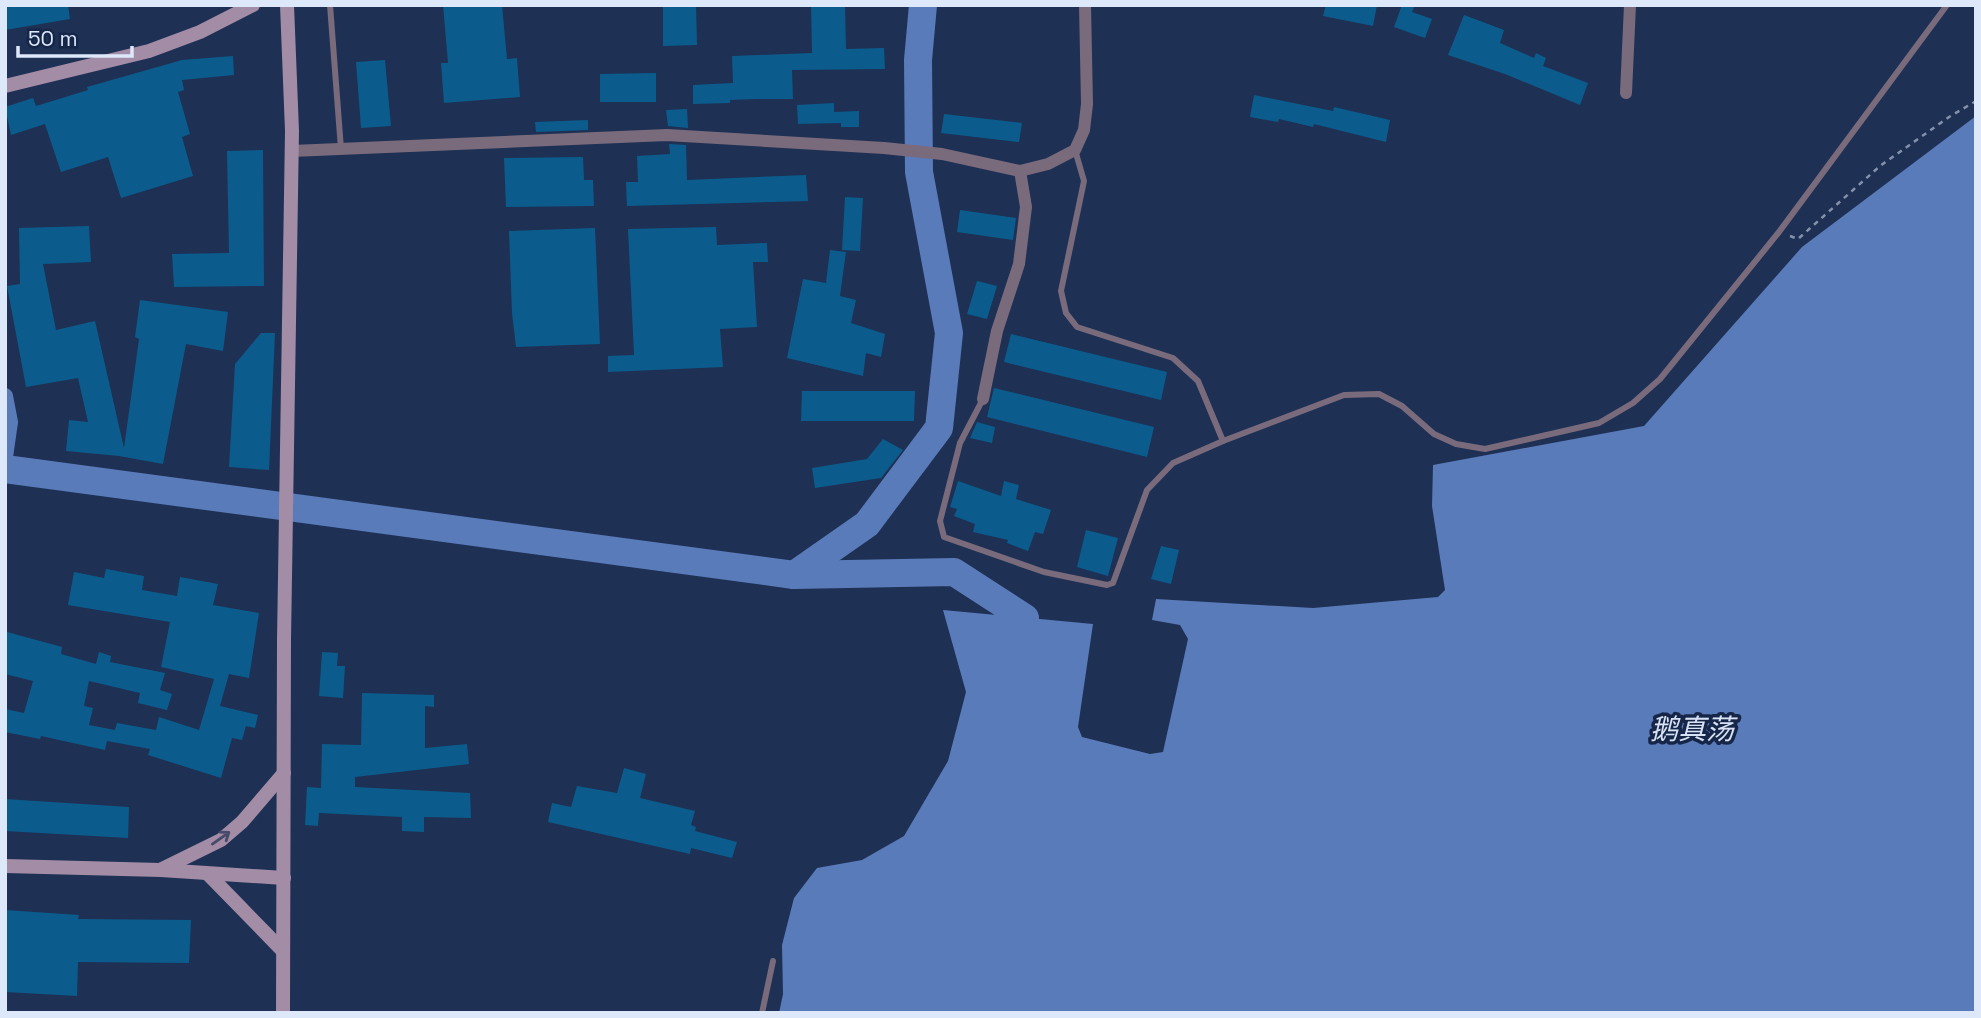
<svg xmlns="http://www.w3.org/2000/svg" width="1981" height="1018" font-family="'Space Grotesk','Noto Sans SC',sans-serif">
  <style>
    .water { fill: #5a7bba }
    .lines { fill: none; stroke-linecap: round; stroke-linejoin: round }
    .canal { stroke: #5a7bba; stroke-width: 16 }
    .river { stroke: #5a7bba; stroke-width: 28 }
    .building { fill: #0b5c8c }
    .path { stroke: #8391ac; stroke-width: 2.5; stroke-dasharray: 5 5; stroke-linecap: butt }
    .lane { stroke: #7a6b7c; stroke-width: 6 }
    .street { stroke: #7a6b7c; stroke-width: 12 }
    .secondary { stroke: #a38ca6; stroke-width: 14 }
    .oneway { stroke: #474a6a }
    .labels { text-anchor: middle; stroke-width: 7; stroke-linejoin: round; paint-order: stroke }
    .water-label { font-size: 28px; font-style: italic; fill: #d8e2f4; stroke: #152649 }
  </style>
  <rect width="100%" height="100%" fill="#1e3054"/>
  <!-- water -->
  <polygon class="water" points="1976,116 1976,1013 779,1013 783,994 782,945 794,898 817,868 862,860 904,836 948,761 966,692 943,610 1093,624 1078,727 1082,737 1150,754 1163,752 1188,639 1180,625 1152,620 1156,599 1313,608 1438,597 1445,590 1432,506 1433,465 1644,426 1802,247"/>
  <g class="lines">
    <!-- canal -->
    <polyline class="canal" points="5,396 10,422 5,457"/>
    <!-- river -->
    <g class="river">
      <polyline points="5,469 794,575 954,572 1025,618"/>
      <polyline points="794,575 867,524 939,428 949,333 919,172 918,60 923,5"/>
    </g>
  </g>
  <!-- building -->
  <g class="building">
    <polygon points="5,5 68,5 70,19 5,30"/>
    <polygon points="443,5 502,5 507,59 517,58 520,97 444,103 441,63 448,63"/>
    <polygon points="663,5 696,5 697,45 663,46"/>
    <polygon points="811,5 845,5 846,49 884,48 885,69 792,70 793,99 757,99 730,100 730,103 693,104 693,85 733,83 732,56 812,53"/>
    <polygon points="1326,5 1377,5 1373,26 1323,16"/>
    <polygon points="1402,5 1415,5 1412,12 1432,19 1425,38 1394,27"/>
    <polygon points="1464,15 1504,30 1500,43 1534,58 1536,53 1546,58 1543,66 1588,83 1580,105 1505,74 1448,55"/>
    <polygon points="233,56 234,75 182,80 184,90 178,92 190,134 182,137 193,176 121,198 108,157 61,172 45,124 11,135 5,107 33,98 36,106 88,90 87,87 182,60"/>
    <polygon points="385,60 391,126 361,128 356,62"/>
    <polygon points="656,73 656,102 600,102 600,74"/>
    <polygon points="1254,95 1333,111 1334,107 1390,120 1386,142 1314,124 1313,127 1279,119 1278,122 1250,117"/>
    <polygon points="834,103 834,112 859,111 859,127 841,127 841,123 798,124 797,105"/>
    <polygon points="687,109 688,128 668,126 666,110"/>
    <polygon points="944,114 1022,123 1019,142 941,133"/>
    <polygon points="588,120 588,130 536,132 535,122"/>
    <polygon points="669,144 686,145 687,180 806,175 808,201 627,206 626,182 638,182 637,156 670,154"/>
    <polygon points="263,150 264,286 174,287 172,254 229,253 227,151"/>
    <polygon points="583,157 584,180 593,180 594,206 506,207 504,158"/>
    <polygon points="845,197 863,198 860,251 842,250"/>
    <polygon points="960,210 1016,218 1013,240 957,232"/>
    <polygon points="89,226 91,262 43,264 56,330 95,321 124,448 139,339 135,337 140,300 228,312 223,351 186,344 163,464 119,456 66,451 69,420 88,422 78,378 26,387 7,286 20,284 19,228"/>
    <polygon points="716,227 717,245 767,243 768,262 753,262 757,327 720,329 723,367 608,372 608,356 634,355 628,229"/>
    <polygon points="595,228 600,344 516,347 512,313 509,231"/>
    <polygon points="830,250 846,252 840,296 856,300 851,323 885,334 881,357 866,353 863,376 787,358 803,279 826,283"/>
    <polygon points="977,281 997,286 987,319 967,314"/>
    <polygon points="261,333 275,333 269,470 229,467 235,364"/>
    <polygon points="1011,334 1167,372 1161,400 1004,362"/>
    <polygon points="994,388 1154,427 1147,457 987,417"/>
    <polygon points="802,391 915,391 914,421 801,421"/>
    <polygon points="977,422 995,427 992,443 970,438"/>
    <polygon points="883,439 903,450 881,478 815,488 812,468 867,459"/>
    <polygon points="958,481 1001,496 1004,481 1019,485 1016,499 1051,510 1043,534 1035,532 1028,551 1007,543 1008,540 973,532 975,524 954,516 957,509 950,507"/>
    <polygon points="1086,530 1118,538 1108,576 1077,567"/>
    <polygon points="1161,546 1179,550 1171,584 1151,579"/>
    <polygon points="106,569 144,576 142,590 177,596 180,577 218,584 213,605 259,613 249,678 229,674 220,706 258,715 255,728 246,726 242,740 232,738 221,778 148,755 150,749 107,741 105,750 41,736 40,739 5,732 5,709 24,713 33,681 5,674 7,632 62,647 61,654 96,664 99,652 111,656 110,662 165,673 160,690 172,694 167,710 138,703 140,693 89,681 84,706 93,708 89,725 115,730 117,723 156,730 159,717 199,730 214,679 161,667 170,622 68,605 74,572 104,578"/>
    <polygon points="322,652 338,653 337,666 345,666 343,698 319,696"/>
    <polygon points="362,693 434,695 434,707 425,706 425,748 467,744 469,764 355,777 355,787 470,793 471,818 424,817 424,832 402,831 402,817 319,813 318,826 305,825 307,787 321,788 322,744 361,745"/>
    <polygon points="624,768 646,774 640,798 695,811 691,825 696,827 695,831 737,842 732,858 691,848 690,854 548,822 552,803 571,807 577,786 617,793"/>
    <polygon points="5,799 129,807 128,838 5,831"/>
    <polygon points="5,910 79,915 78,919 191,920 189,963 78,962 77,996 5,992"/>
  </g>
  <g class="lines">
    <!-- path -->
    <polyline class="path" points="1790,236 1798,239 1880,166 1949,117 1976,101"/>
    <!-- lane -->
    <g class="lane">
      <polyline points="330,5 341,149"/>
      <polyline points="1075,150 1084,181 1061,291 1066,313 1077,327 1173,358 1198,381 1223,441"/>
      <polyline points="983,399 960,443 940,521 944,537 1044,572 1107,585 1113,583 1147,490 1173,463 1223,441 1344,395 1379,394 1402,406 1434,434 1456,444 1485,449 1599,423 1633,403 1660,379 1779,232 1947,5"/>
      <polyline points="762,1013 773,961"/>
    </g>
    <!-- street -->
    <g class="street">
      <polyline points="1626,93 1630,5"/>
      <polyline points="292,151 667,135 884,148 942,154 1020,171 1048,164 1075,150 1084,130 1087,104 1085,5"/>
      <polyline points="983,399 997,331 1019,264 1026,207 1020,171"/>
    </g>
    <!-- secondary -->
    <g class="secondary">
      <polyline points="5,86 149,51 200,32 253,5"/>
      <polyline points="5,866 161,870 284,878"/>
      <polyline points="162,869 221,840 242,822 284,773"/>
      <polyline points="208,874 283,951"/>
      <polyline points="283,1013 284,640 292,131 287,5"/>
    </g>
  </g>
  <!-- one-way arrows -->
  <defs><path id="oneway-shaft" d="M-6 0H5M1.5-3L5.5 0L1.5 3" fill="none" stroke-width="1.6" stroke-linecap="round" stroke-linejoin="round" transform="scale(1.75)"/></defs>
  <use class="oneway" href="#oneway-shaft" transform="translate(221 838) rotate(-35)"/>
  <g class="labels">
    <!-- water labels -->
    <g class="water-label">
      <text x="1692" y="739">鹅真荡</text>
    </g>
  </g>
  <!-- border -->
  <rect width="1981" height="1018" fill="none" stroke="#dee8fb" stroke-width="14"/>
  <!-- scale -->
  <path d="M18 46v10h114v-10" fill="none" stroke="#dee8fb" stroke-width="3.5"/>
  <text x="28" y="46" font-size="21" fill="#dee8fb" stroke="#152649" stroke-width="5" paint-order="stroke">50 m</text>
</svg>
